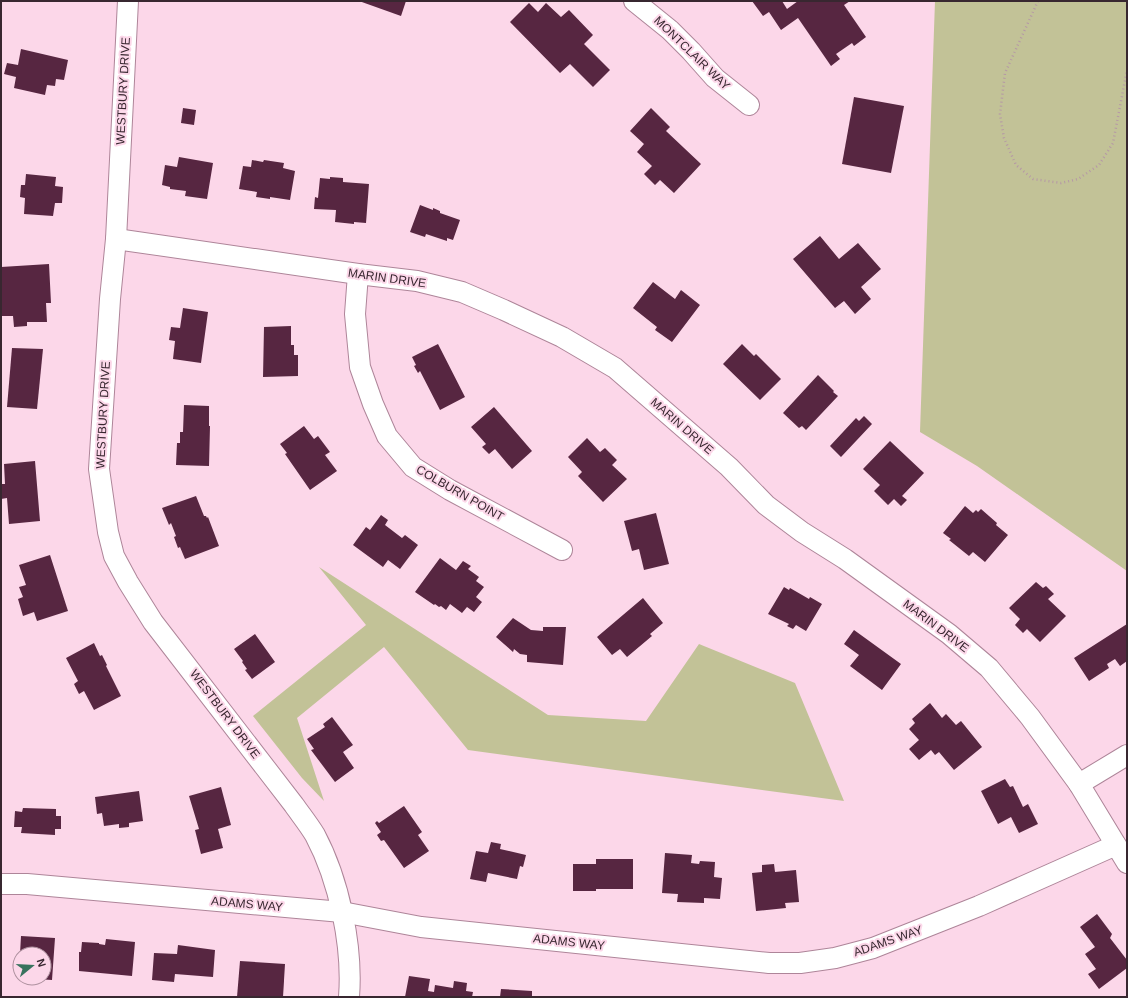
<svg xmlns="http://www.w3.org/2000/svg" width="1128" height="998" font-family="Helvetica,sans-serif">
  <style>
    .green { fill: #c2c297 }
    .building { fill: #572641 }
    .lines { fill: none; stroke-linecap: round; stroke-linejoin: round }
    .minor-casing { stroke: #ae8599; stroke-width: 22 }
    .path { stroke: #b598a6; stroke-width: 2.5; stroke-dasharray: 1 3; stroke-linecap: butt }
    .minor { stroke: #fff; stroke-width: 20 }
    .labels { text-anchor: middle; stroke-width: 4; stroke-linejoin: round; paint-order: stroke }
    .street-label { font-size: 12px; fill: #382730; stroke: #fcd7e9 }
  </style>
  <rect width="100%" height="100%" fill="#fcd7e9"/>
  <!-- green -->
  <g class="green">
    <polygon points="935,1 1127,1 1127,571 977,466 920,432"/>
    <polygon points="319,567 548,715 646,721 699,644 795,683 844,801 468,750 384,647 297,718 324,801 302,778 253,716 366,625"/>
  </g>
  <!-- building -->
  <g class="building">
    <polygon points="359,1 406,1 401,16"/>
    <polygon points="752,1 782,1 787,9 798,1 850,1 844,5 866,37 854,46 852,43 836,54 840,59 831,66 798,18 781,30 769,12 763,16"/>
    <polygon points="529,3 538,12 546,3 561,17 569,10 593,35 584,44 610,70 593,87 570,64 560,73 510,22"/>
    <polygon points="21,49 68,60 64,80 56,79 55,86 47,85 45,95 14,88 16,77 4,74 7,63 18,65"/>
    <polygon points="854,97 904,106 891,173 842,164"/>
    <polygon points="183,108 196,110 194,125 181,123"/>
    <polygon points="651,108 670,127 666,131 701,164 674,193 660,180 655,185 644,174 652,166 637,152 644,144 630,131"/>
    <polygon points="179,157 213,163 207,199 185,196 186,191 170,189 170,187 162,185 165,165 177,167"/>
    <polygon points="252,160 263,162 264,160 284,163 283,168 295,171 290,200 270,197 270,199 256,197 257,192 239,189 243,166 251,167"/>
    <polygon points="26,174 56,177 55,186 63,187 62,203 55,203 53,216 24,214 25,198 20,197 21,185 25,185"/>
    <polygon points="330,177 343,178 343,182 369,184 366,223 354,222 354,224 335,222 336,210 314,209 315,197 318,198 320,178 330,179"/>
    <polygon points="420,205 433,210 433,208 440,211 440,213 460,220 453,240 447,238 447,241 426,234 425,237 410,232"/>
    <polygon points="820,236 839,259 858,243 881,269 861,287 871,299 855,314 844,301 835,308 793,259"/>
    <polygon points="49,264 51,303 46,303 47,322 27,322 27,326 14,327 13,316 1,316 1,267"/>
    <polygon points="653,282 675,299 681,290 700,305 672,342 655,330 657,327 633,308"/>
    <polygon points="183,308 208,312 201,363 173,359 175,341 169,340 171,327 180,328"/>
    <polygon points="291,326 291,345 294,345 294,355 298,355 298,376 263,377 264,327"/>
    <polygon points="438,344 465,397 440,410 420,371 418,373 414,366 416,365 412,357"/>
    <polygon points="742,344 754,356 756,354 781,379 760,400 723,364"/>
    <polygon points="12,348 43,349 37,409 7,407"/>
    <polygon points="818,375 834,391 833,392 838,396 806,430 802,426 799,428 783,413"/>
    <polygon points="184,405 209,406 209,426 210,426 209,466 176,465 177,443 180,443 180,432 183,432"/>
    <polygon points="494,407 532,451 512,469 495,449 489,454 482,447 486,444 471,427"/>
    <polygon points="864,416 872,424 841,457 830,446 856,418 859,421"/>
    <polygon points="304,426 314,439 318,436 330,452 325,455 337,471 310,490 285,454 287,453 280,444"/>
    <polygon points="587,438 600,452 605,448 617,460 612,465 627,479 603,502 578,476 582,472 568,457"/>
    <polygon points="890,441 924,473 902,496 907,500 901,506 894,499 888,505 874,491 880,485 863,469"/>
    <polygon points="35,461 40,521 9,524 7,498 1,499 1,484 5,484 4,464"/>
    <polygon points="196,496 204,516 206,516 207,518 208,517 219,546 185,559 180,547 178,548 174,537 176,536 171,523 169,525 162,508"/>
    <polygon points="965,506 973,513 976,510 978,512 981,509 997,523 996,525 1008,535 985,562 973,552 969,556 949,540 951,539 943,533"/>
    <polygon points="656,513 669,564 644,570 639,549 632,551 624,521"/>
    <polygon points="381,515 388,520 385,525 402,538 405,535 418,545 400,569 388,560 383,567 353,545 366,527 370,530"/>
    <polygon points="50,555 68,611 37,621 34,612 23,616 18,599 23,597 19,587 26,585 19,565"/>
    <polygon points="440,558 456,570 463,561 471,566 468,569 479,577 476,581 484,587 476,597 482,602 474,612 467,607 462,613 450,604 446,610 441,606 439,607 435,604 434,605 415,592"/>
    <polygon points="1036,582 1043,588 1046,586 1054,594 1048,599 1066,616 1040,642 1027,629 1023,633 1015,625 1020,619 1009,608"/>
    <polygon points="784,587 789,590 790,588 809,599 810,597 822,604 806,631 796,625 793,629 787,626 789,624 768,614"/>
    <polygon points="643,598 663,623 650,634 652,636 627,657 620,649 612,655 597,637"/>
    <polygon points="513,618 531,630 543,631 543,627 566,627 563,665 527,662 527,655 520,654 514,649 513,652 496,637"/>
    <polygon points="1127,624 1127,661 1120,666 1115,659 1107,664 1109,668 1089,681 1074,658"/>
    <polygon points="854,630 901,664 882,690 850,666 859,655 844,644"/>
    <polygon points="255,634 275,662 252,679 245,670 247,669 242,662 243,661 234,649"/>
    <polygon points="94,643 100,656 102,655 107,665 106,666 121,696 94,710 84,691 79,694 74,684 78,681 66,658"/>
    <polygon points="930,703 942,718 946,714 956,725 961,721 982,747 954,770 939,752 935,755 931,750 919,760 909,749 919,740 909,729 915,723 912,719"/>
    <polygon points="332,717 353,745 343,752 354,768 335,782 311,750 314,749 307,739 325,727 323,724"/>
    <polygon points="1005,779 1010,787 1013,786 1023,807 1028,804 1038,824 1019,833 1011,817 998,824 981,791"/>
    <polygon points="221,787 231,825 218,829 223,848 201,854 195,830 199,829 189,796"/>
    <polygon points="139,791 143,821 129,823 129,827 119,828 119,824 104,826 102,813 97,814 95,797"/>
    <polygon points="404,806 422,832 418,835 429,851 404,868 384,840 381,841 377,835 381,832 375,823 377,821 379,823"/>
    <polygon points="23,808 56,809 56,816 61,816 61,829 55,829 55,835 21,833 22,827 14,827 15,811 22,812"/>
    <polygon points="491,842 501,844 500,849 526,855 523,867 520,866 517,879 488,873 486,882 470,879 476,851 488,853"/>
    <polygon points="665,853 692,855 691,863 699,864 700,861 715,862 714,877 722,878 720,899 704,898 704,903 677,902 678,894 662,893"/>
    <polygon points="596,859 633,859 633,889 596,889 596,891 573,891 573,864 596,864"/>
    <polygon points="774,864 775,872 796,870 799,902 785,903 786,908 756,911 752,873 762,872 762,865"/>
    <polygon points="1097,914 1112,934 1110,938 1127,960 1127,968 1099,989 1088,974 1096,969 1085,954 1095,947 1080,927"/>
    <polygon points="21,936 55,938 52,980 37,979 37,978 44,978 44,954 20,954"/>
    <polygon points="106,939 135,942 132,976 79,971 79,952 81,952 82,942 99,943 99,944 105,945"/>
    <polygon points="178,945 215,950 213,977 175,974 174,982 152,980 154,953 177,954"/>
    <polygon points="240,961 285,964 283,997 237,997"/>
    <polygon points="409,976 430,979 428,991 434,992 435,985 453,988 454,981 467,983 466,991 473,992 472,997 405,997"/>
    <polygon points="501,989 532,991 532,997 500,997"/>
  </g>
  <g class="lines">
    <defs>
      <g id="minor">
        <path d="M128,1L116,239L110,299L99,469L108,532L114,556L128,582L153,622L294,805C301,815 309,825 315,835C339,880 353,946 349,997"/>
        <polyline points="634,1 670,30 691,51 715,78 749,105"/>
        <polyline points="116,239 358,274 417,281 462,292 504,310 562,337 615,368 729,467 766,505 802,532 845,559 949,634 989,668 1030,717 1079,784 1127,863"/>
        <polyline points="358,274 355,314 360,367 373,404 387,436 413,467 450,490 562,550"/>
        <polyline points="1079,784 1127,755"/>
        <polyline points="1,884 27,884 342,912 421,927 769,963 800,963 835,958 873,948 979,906 1116,845"/>
      </g>
    </defs>
    <!-- minor casing -->
    <use href="#minor" class="minor-casing"/>
    <!-- path -->
    <polyline class="path" points="1038,1 1005,73 1000,114 1004,138 1016,165 1033,179 1061,183 1078,179 1099,165 1113,143 1127,70"/>
    <!-- minor -->
    <use href="#minor" class="minor"/>
  </g>
  <g class="labels">
    <!-- street labels -->
    <g class="street-label">
      <text transform="translate(692 53) rotate(44)" y="4">MONTCLAIR WAY</text>
      <text transform="translate(123 91) rotate(-87)" y="4">WESTBURY DRIVE</text>
      <text transform="translate(387 278) rotate(8)" y="4">MARIN DRIVE</text>
      <text transform="translate(103 415) rotate(-87)" y="4">WESTBURY DRIVE</text>
      <text transform="translate(682 426) rotate(41)" y="4">MARIN DRIVE</text>
      <text transform="translate(460 493) rotate(30)" y="4">COLBURN POINT</text>
      <text transform="translate(936 626) rotate(37)" y="4">MARIN DRIVE</text>
      <text transform="translate(225 714) rotate(53)" y="4">WESTBURY DRIVE</text>
      <text transform="translate(247 904) rotate(5)" y="4">ADAMS WAY</text>
      <text transform="translate(888 941) rotate(-19)" y="4">ADAMS WAY</text>
      <text transform="translate(569 942) rotate(6)" y="4">ADAMS WAY</text>
    </g>
  </g>
  <!-- border -->
  <rect width="1128" height="998" fill="none" stroke="#382730" stroke-width="4"/>
  <!-- north arrow -->
  <g transform="translate(32 966) rotate(72)"><circle r="19" fill="#fcd7e9" stroke="#ae919f"/>
  <path d="M0-3L7 15L0 10L-7 15Z" fill="#38735e"/>
  <text y="-6" font-size="11" font-weight="bold" text-anchor="middle" fill="#382730">N</text>
  </g>
</svg>
